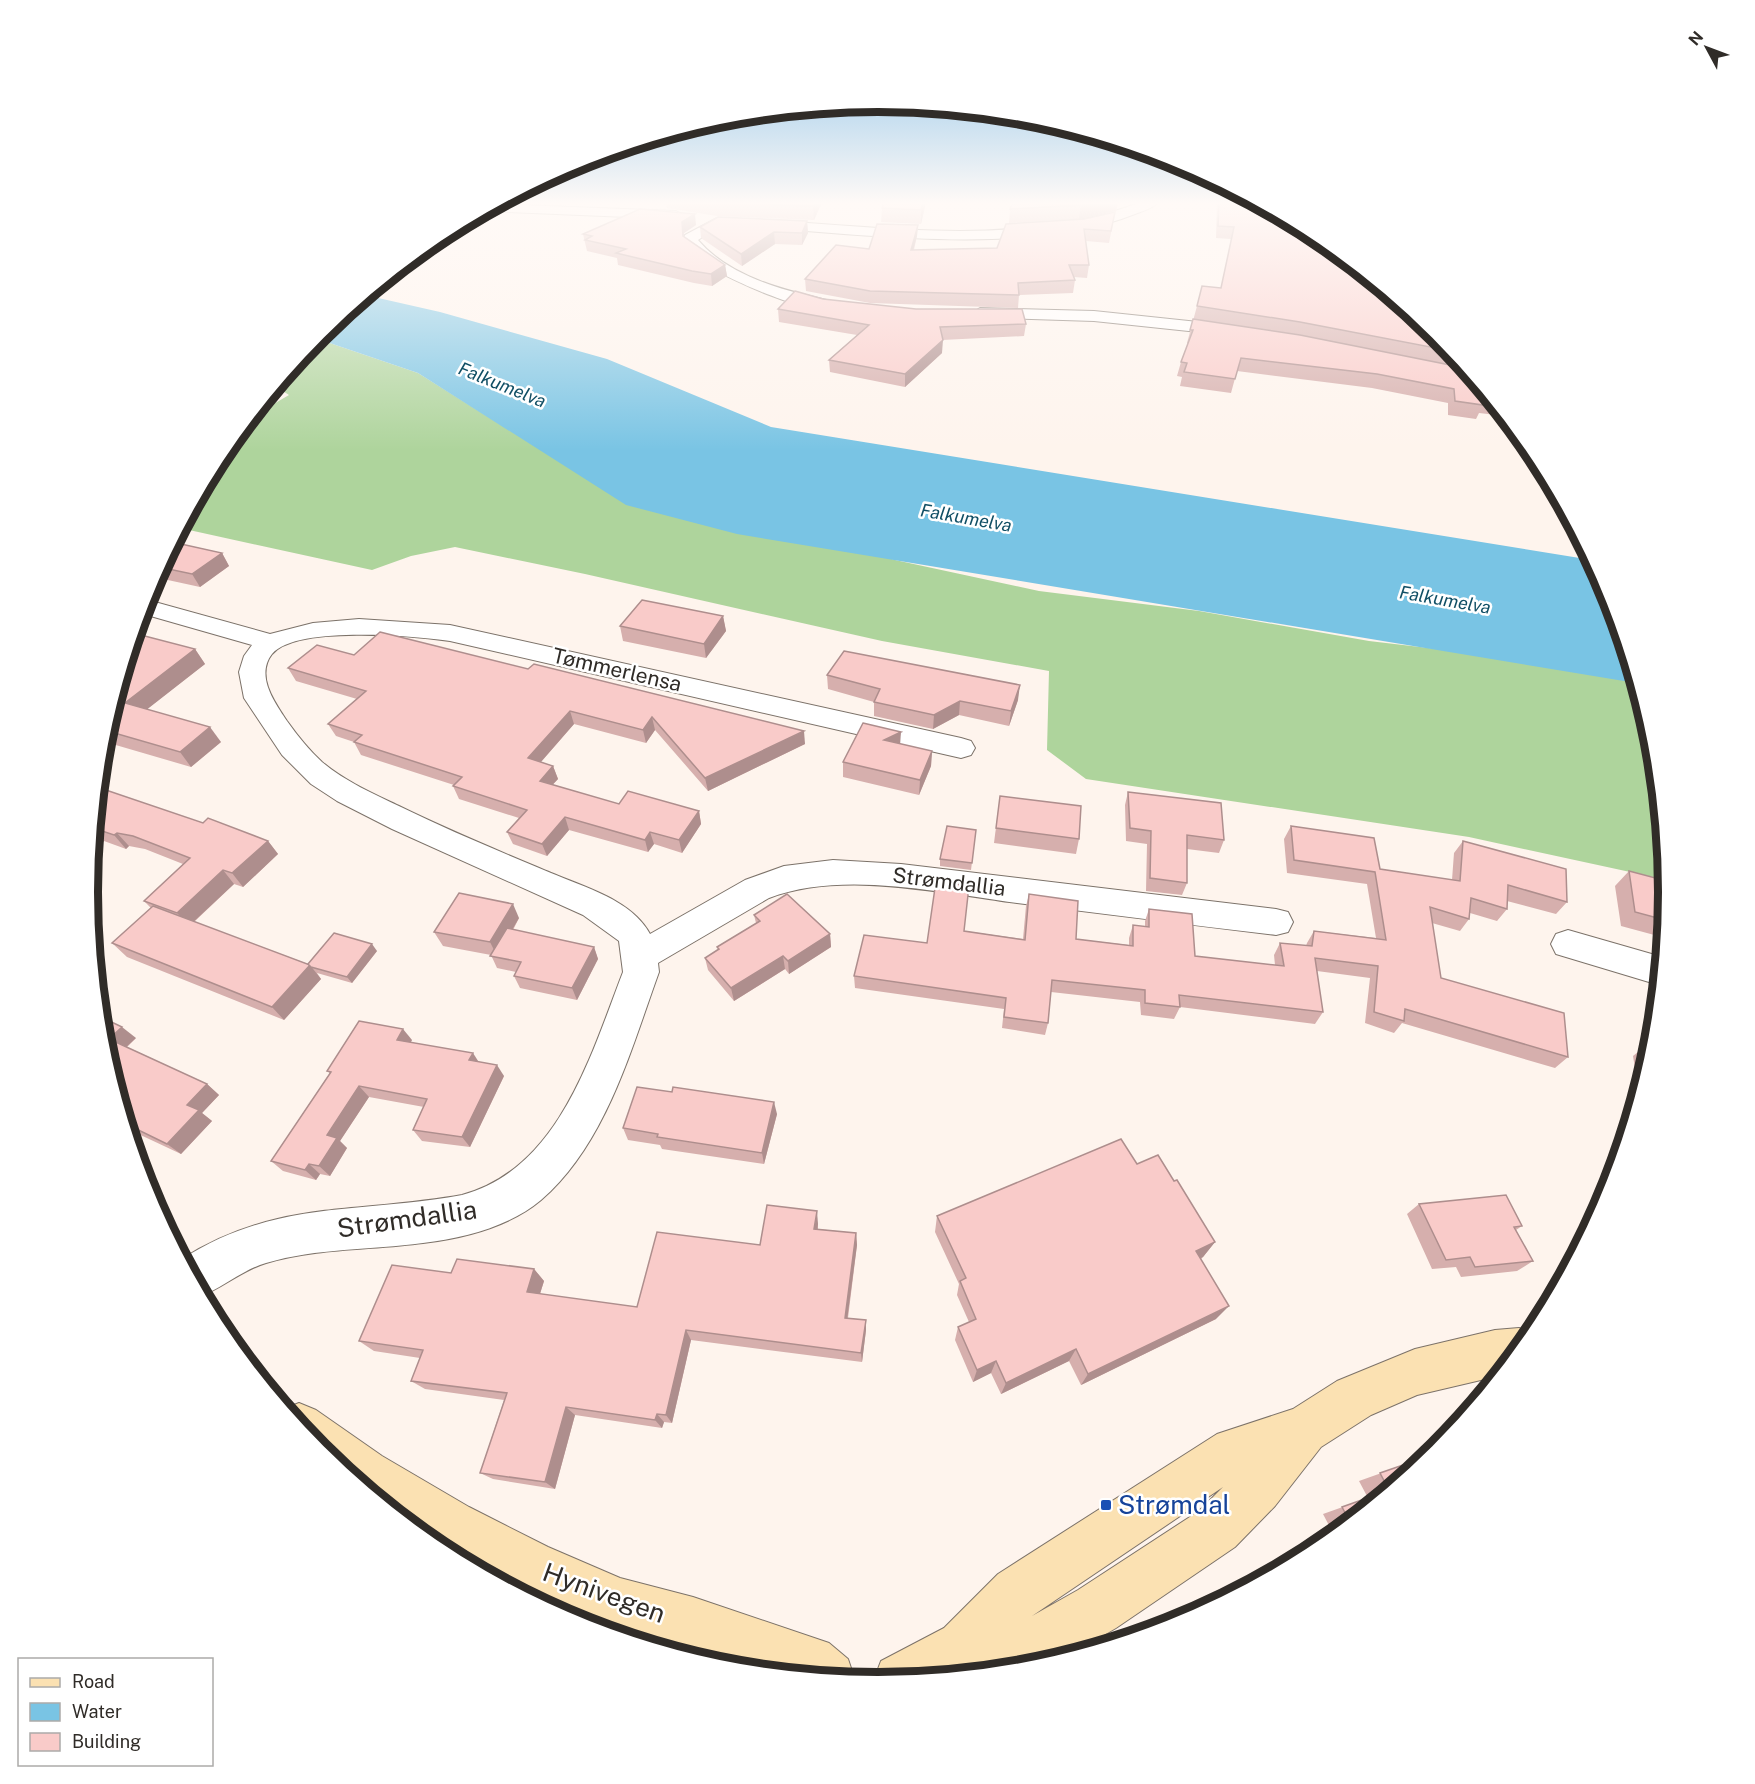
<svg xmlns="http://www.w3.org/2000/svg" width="1755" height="1784" font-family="'Public Sans',sans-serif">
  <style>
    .forest { fill: #aed49c }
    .water { fill: #79c4e4 }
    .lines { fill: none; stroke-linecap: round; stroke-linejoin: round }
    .minor-casing { stroke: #7c7269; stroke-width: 2 }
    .secondary-casing { stroke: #7c7269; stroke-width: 2 }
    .minor { fill: #fff; fill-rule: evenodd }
    .secondary { fill: #fbe1b2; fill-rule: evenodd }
    .wall { fill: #d6afad }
    .shaded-wall { fill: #ae8e8d }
    .building { fill: #f9cbc9; stroke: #ae8e8d; stroke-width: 1.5 }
    .transit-dot { fill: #1a4fb4; stroke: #fff; stroke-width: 2 }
    .labels { text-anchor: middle; stroke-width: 5; stroke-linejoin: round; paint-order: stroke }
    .far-water-label { font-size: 18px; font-style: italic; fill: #114f65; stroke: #fff }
    .street-label { font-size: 21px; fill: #302c28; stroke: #fff }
    .near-street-label { font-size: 26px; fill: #302c28; stroke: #fff }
    .near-transit-label { font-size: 26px; fill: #164399; stroke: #fff; text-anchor: start }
    .rim { fill: none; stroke: #302c28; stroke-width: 8 }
  </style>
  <rect width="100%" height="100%" fill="#fef4ed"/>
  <!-- forest -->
  <polygon class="forest" points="315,338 418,373 549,455 895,560 1039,591 1199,611 1369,641 1633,672 1653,738 1667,880 1469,837 1086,779 1047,750 1049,671 882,641 585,574 455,547 411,556 372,570 180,528 220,453 254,412 265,409 289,395 275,386"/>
  <!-- water -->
  <polygon class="water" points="365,295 440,312 607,359 771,427 1592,560 1608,590 1636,683 737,534 626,505 418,373 315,338"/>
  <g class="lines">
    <defs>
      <g id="minor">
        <path d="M1141,202H1159C1153,208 1143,211 1135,214C1029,256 876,235 763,228L756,224L763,220C886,227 1023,248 1141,202Z"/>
        <polygon points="496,204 676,211 683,215 676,219 483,211"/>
        <path d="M717,218L724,222L722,225L698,240C731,279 791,292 839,303L841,307L839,311C814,317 731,281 709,266C698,259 690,250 683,240L685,235Z"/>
        <polygon points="980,308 1094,311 1236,326 1245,331 1236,336 1094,321 974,317 972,313"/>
        <path d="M144,599L270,634L313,623L359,619L450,625L961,738L971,741L975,748L971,755L961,758L450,641C415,636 296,625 272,654C255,676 275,703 287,721C297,735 309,750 322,762C346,782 374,794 401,807C450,831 501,852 551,873C584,887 632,900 650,934L745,880L784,866L833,860L901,864L1276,909L1288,912L1293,922L1288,932L1276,935C1190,925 1104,914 1017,903C940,893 843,870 769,898L658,963L659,972C631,1049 606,1144 541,1200C509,1227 464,1238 423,1243C371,1250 317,1248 266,1263C242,1270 224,1287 201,1296L182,1259C276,1199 359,1214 462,1195C559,1169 591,1055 623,972L619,941L583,915L392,829L337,801L311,784L282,755L244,698L239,672L244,656L252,645L140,613Z"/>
        <polygon points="1568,930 1662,957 1659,985 1556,954 1551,944 1556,934"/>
      </g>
      <g id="secondary">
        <path d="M1519,1328L1533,1334L1498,1376L1417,1395L1371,1415L1321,1447L1275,1506L1235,1547L1116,1628L1068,1656L1031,1667L873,1682L881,1661L944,1628L998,1574L1217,1434L1293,1409L1337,1381L1415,1349L1495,1330ZM1223,1487L1199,1511L1078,1590L1032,1616Z"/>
        <polygon points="299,1403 316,1410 382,1456 469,1507 548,1547 620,1578 693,1597 829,1643 848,1659 855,1680 752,1670 618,1630 512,1583 423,1537 318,1451 284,1409"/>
      </g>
    </defs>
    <!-- minor casing -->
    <use href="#minor" class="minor-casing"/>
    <!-- secondary casing -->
    <use href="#secondary" class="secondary-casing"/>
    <!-- minor -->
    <use href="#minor" class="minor"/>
    <!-- secondary -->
    <use href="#secondary" class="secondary"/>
  </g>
  <!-- wall -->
  <g class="wall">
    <polygon points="666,202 822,202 814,220 717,216 667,208"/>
    <polygon points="865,202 926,202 921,224 881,222 882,208 883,203"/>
    <polygon points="997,202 1118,202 1116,211 1079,219 1009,223 1010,209 1012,202"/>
    <polygon points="1217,202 1255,202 1437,333 1505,416 1479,413 1476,419 1448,415 1448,403 1372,388 1237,371 1231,393 1180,386 1182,377 1177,376 1181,362 1188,343 1187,343 1197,306 1221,288 1231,239 1216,238"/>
    <polygon points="497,203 500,216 472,217"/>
    <polygon points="1115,212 1109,243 1086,241 1089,265 1087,278 1074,277 1075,280 1073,293 1019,295 1018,308 870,303 806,291 805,279 918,225 917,236 914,250 997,248 1084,219"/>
    <polygon points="807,221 808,233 802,245 775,244 742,266 701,238 700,227"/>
    <polygon points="696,225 684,233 684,236 725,265 727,276 712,286 694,283 618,265 617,258 587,251 583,234"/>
    <polygon points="823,299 1026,324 1024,336 942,340 942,353 905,387 830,372 829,360 857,335 779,322 778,309"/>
    <polygon points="172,542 222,553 229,566 200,587 154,577"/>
    <polygon points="723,616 726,631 706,658 623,641 620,626"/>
    <polygon points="133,637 195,649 205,664 147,709 221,742 191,767 102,741"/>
    <polygon points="354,655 805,744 708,791 655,730 646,743 574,724 541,762 553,766 558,779 552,785 619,804 699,811 701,824 682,853 654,844 648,852 569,830 547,856 513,844 507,832 519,818 459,799 453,786 454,785 361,755 354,742 336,736 328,724 357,699 296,681 288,668"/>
    <polygon points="827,675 1018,700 1009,726 959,715 933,729 874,716 874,702 828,689"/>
    <polygon points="900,744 932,751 931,766 919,795 843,777 843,762"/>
    <polygon points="97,787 203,823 268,841 278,854 243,887 234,884 194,922 308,964 377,951 352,983 317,973 321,979 284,1020 127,957 112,943 151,908 144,901 183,864 145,849 129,846 126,849 104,841 93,850 91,850"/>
    <polygon points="1128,792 1224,840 1219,853 1187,849 1187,883 1182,895 1146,891 1147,844 1126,841 1125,805"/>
    <polygon points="1000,796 1079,839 1076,854 994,843"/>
    <polygon points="1291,826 1380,869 1452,880 1454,853 1463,841 1567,902 1556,914 1507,901 1507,909 1497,921 1470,913 1469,919 1460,931 1432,923 1441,978 1568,1057 1555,1068 1402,1023 1394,1033 1365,1023 1370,978 1317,971 1323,1012 1315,1024 1180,1007 1174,1019 1141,1015 1140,1002 1051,992 1048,1023 1045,1035 1002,1028 1004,1009 855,988 854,976 927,943 964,931 1023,939 1026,906 1029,894 1076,939 1129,945 1129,938 1133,925 1145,927 1145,921 1149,909 1195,956 1275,965 1274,955 1280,943 1306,946 1307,943 1314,931 1376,938 1367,884 1287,873 1284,839"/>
    <polygon points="976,830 971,870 940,866 940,859"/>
    <polygon points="1629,871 1668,892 1663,945 1659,944 1658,936 1621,926 1615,886"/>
    <polygon points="754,915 830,934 831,947 789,974 785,969 734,1001 708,970 705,958 718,950 717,947 756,923"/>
    <polygon points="519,918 513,930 594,947 598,959 577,1000 520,988 514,976 516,972 497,968 491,955 443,946 434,932"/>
    <polygon points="136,1038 127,1047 207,1084 219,1095 202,1113 212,1121 181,1154 132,1131 129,1134 102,1046"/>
    <polygon points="412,1040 411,1042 479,1062 504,1076 470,1147 422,1141 413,1130 424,1107 369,1097 340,1141 347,1148 330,1176 320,1174 316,1180 283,1171 271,1161 330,1073 327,1071"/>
    <polygon points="1649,1043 1653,1047 1639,1093 1633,1056"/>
    <polygon points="777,1114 764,1164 662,1149 660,1145 628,1140 623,1128"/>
    <polygon points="1137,1164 1174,1181 1215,1242 1203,1257 1201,1259 1216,1319 1081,1385 1069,1361 1001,1394 991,1373 973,1382 955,1340 958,1327 969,1322 957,1295 959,1284 935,1232 937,1216"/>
    <polygon points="1419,1204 1522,1226 1516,1230 1533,1261 1517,1271 1461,1277 1456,1267 1432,1269 1407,1214"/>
    <polygon points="818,1224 818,1229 856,1233 857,1245 848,1318 866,1320 866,1330 862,1362 691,1340 672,1423 664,1422 662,1428 575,1415 555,1489 493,1479 480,1473 504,1400 425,1389 411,1381 420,1358 374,1351 359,1341 451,1273 534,1269 544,1281 540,1294 637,1307 760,1245"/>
    <polygon points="1432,1455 1334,1535 1323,1514 1368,1498 1359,1481"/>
  </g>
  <!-- shaded-wall -->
  <g class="shaded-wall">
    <polygon points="815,202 822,202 814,220 813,206"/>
    <polygon points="923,202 926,202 921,224 921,210"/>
    <polygon points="1096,202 1118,202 1116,211 1079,219 1081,205"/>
    <polygon points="695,214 696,225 684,233 685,247 682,222"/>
    <polygon points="807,221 808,233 802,245 802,233"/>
    <polygon points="918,225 917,236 910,262 911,250"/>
    <polygon points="774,232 775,244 742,266 741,254"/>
    <polygon points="725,265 727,276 712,286 711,274"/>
    <polygon points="943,340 942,353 905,387 905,374"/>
    <polygon points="222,553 229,566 200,587 192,574"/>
    <polygon points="723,616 726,631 706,658 704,644"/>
    <polygon points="195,649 205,664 136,718 125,703"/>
    <polygon points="1020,685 1018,700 1009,726 1011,711"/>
    <polygon points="960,701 959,715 933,729 934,715"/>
    <polygon points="570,711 574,724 533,771 528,758"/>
    <polygon points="652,717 655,730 646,743 643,730"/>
    <polygon points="210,727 221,742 191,767 180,752"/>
    <polygon points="804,731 805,744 708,791 705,778"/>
    <polygon points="901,732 900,746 884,740"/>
    <polygon points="932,751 931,766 919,795 920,780"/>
    <polygon points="553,766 558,779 544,794 540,781"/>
    <polygon points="699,811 701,824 682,853 679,840"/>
    <polygon points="565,817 569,830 547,856 542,844"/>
    <polygon points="93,829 104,841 93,850 91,849"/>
    <polygon points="650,832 654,844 648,852 645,840"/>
    <polygon points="117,833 129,846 126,849 114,835"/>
    <polygon points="268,841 278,854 243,887 232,873"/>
    <polygon points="223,870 234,884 189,926 177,913"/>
    <polygon points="513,904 519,918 497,956 490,942"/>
    <polygon points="830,934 831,947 789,974 788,961"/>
    <polygon points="372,944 377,951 352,983 347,977"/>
    <polygon points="594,947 598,959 577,1000 572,988"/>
    <polygon points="783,956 785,969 734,1001 731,988"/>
    <polygon points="310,965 321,979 284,1020 272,1007"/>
    <polygon points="122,1027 136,1038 123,1050 109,1039"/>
    <polygon points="403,1029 412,1040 405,1051 397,1040"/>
    <polygon points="473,1053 480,1064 469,1060"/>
    <polygon points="497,1065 504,1076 470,1147 462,1137"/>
    <polygon points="207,1084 219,1095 202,1113 212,1121 181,1154 167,1144 187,1105"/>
    <polygon points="359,1086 369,1097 340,1141 347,1148 330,1176 319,1166 327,1135"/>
    <polygon points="774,1102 777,1114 764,1164 762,1153"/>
    <polygon points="127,1127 132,1131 129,1134"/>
    <polygon points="309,1164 320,1174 316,1180 305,1170"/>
    <polygon points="817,1211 818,1224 816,1241 814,1229"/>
    <polygon points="856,1233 857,1245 846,1328 845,1318"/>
    <polygon points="1215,1242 1203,1257 1185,1266 1196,1251"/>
    <polygon points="534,1269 544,1281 537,1303 527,1292"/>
    <polygon points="1229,1306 1216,1319 1081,1385 1088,1374"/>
    <polygon points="866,1320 866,1330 862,1362 861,1353"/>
    <polygon points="686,1330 691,1340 672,1423 666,1415"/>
    <polygon points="1076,1349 1069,1361 1001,1394 1006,1383"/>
    <polygon points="996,1361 991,1373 973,1382 977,1370"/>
    <polygon points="566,1407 575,1415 555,1489 545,1482"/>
    <polygon points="657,1414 664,1422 662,1428 655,1420"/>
  </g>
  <!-- building -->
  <g class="building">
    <polygon points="714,202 815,202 813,206"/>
    <polygon points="884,202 923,202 921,210 882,208"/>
    <polygon points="1013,202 1096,202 1081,205 1010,209"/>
    <polygon points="1219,202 1255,202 1317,235 1437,333 1451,351 1300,322 1197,306 1202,286 1221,288 1234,227 1218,226"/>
    <polygon points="640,209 695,214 682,222 683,236 725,265 711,274 692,271 616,253 626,249 585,240 592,236 583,234"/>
    <polygon points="1115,212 1111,231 1084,229 1089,265 1069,265 1075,280 1018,283 1019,295 870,291 805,279 836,245 869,249 877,224 918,225 911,250 997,248 1006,224 1084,219"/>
    <polygon points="718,217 807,221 802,233 774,232 741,254 700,227"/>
    <polygon points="795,291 823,299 916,309 1022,309 1026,324 940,327 943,340 905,374 829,360 869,325 778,309"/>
    <polygon points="1193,319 1300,335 1465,368 1491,399 1482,398 1483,405 1455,401 1454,389 1377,374 1241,358 1235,379 1184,372 1187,363 1181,362 1193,330 1190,330"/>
    <polygon points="172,542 222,553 192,574 159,567"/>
    <polygon points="642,600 723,616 704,644 620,626"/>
    <polygon points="380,632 528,669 534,664 804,731 705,778 652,717 643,730 570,711 528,758 553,766 540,781 619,804 628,791 699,811 679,840 650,832 645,840 565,817 542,844 507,832 527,810 453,786 462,777 354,742 362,735 328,724 366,691 288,668 317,645 354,655"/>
    <polygon points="137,634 195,649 125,703 210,727 180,752 104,730 133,637"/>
    <polygon points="844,651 1020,685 1011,711 960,701 934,715 874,702 880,689 827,675"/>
    <polygon points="863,723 901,732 884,740 932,751 920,780 843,762"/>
    <polygon points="97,787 203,823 208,818 268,841 232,873 223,870 177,913 144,901 190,858 133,836 117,833 114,835 93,828"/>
    <polygon points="1128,792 1221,803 1224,840 1187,835 1187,883 1150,878 1151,831 1130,828"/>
    <polygon points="1000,796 1081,806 1079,839 996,828"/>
    <polygon points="947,826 976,830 972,863 940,859"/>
    <polygon points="1291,826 1374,838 1380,869 1460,881 1463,841 1566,869 1567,902 1508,885 1507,909 1471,898 1469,919 1430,907 1441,978 1564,1013 1568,1057 1405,1009 1404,1021 1374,1012 1378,966 1315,958 1323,1012 1179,995 1180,1007 1145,1003 1145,990 1052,980 1048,1023 1004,1017 1006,998 854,976 864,935 927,943 936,881 969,886 964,931 1025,940 1029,894 1078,901 1076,939 1133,946 1133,925 1149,927 1149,909 1192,914 1195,956 1284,966 1280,943 1312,946 1314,931 1386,940 1375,872 1294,860"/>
    <polygon points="1629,871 1667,881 1668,892 1665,920 1635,912"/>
    <polygon points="459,893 513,904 490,942 434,932"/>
    <polygon points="787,894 830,934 788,961 783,956 731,988 705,958 719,949 717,947 760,921 754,915"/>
    <polygon points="153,906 310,965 272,1007 112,943"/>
    <polygon points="507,928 594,947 572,988 514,976 521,962 490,956"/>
    <polygon points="334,933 372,944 347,977 311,967 308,964"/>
    <polygon points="99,1016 122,1027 109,1039 207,1084 187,1105 199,1110 167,1144 126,1124 102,1046"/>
    <polygon points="359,1021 403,1029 397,1040 473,1053 469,1060 497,1065 462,1137 413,1130 427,1099 359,1086 327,1135 337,1138 319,1166 309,1164 305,1170 271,1161 331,1072 327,1071"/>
    <polygon points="1649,1043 1653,1044 1651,1053"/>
    <polygon points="637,1087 672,1092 673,1087 774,1102 762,1153 657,1137 658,1134 623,1128"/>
    <polygon points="1121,1139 1137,1164 1158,1155 1174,1181 1177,1180 1215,1242 1196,1251 1229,1306 1088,1374 1076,1349 1006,1383 996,1361 977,1370 958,1327 976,1319 960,1281 966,1278 937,1216"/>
    <polygon points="1506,1195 1522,1226 1514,1227 1533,1261 1475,1267 1470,1257 1446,1260 1419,1204"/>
    <polygon points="767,1205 817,1211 814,1229 856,1233 845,1318 866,1320 861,1353 686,1330 666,1415 657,1414 655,1420 566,1407 545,1482 480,1473 507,1393 411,1381 423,1350 359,1341 392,1265 451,1273 457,1259 534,1269 527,1292 637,1307 657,1232 760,1245"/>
    <polygon points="1432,1455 1389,1490 1380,1473"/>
    <polygon points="1387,1491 1350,1522 1342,1507"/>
  </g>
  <!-- sky -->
  <linearGradient id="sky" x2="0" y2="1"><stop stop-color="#7bbae6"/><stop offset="0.45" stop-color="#fffaf7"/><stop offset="1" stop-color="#fffaf7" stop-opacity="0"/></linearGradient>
  <rect width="1755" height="451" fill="url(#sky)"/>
  <!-- markers -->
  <rect class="transit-dot" x="1100" y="1499" width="12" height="12" rx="3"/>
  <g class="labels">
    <!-- far-water labels -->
    <g class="far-water-label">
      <text transform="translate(502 385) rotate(22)" y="6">Falkumelva</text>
      <text transform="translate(966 518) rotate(10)" y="6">Falkumelva</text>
      <text transform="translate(1445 600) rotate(10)" y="6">Falkumelva</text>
    </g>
    <!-- street labels -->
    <g class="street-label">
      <text transform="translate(617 670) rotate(13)" y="7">Tømmerlensa</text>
      <text transform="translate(949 882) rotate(7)" y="7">Strømdallia</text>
    </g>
    <!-- near-street labels -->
    <g class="near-street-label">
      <text transform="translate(407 1219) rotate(-8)" y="9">Strømdallia</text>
      <text transform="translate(604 1593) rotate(20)" y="9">Hynivegen</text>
    </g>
    <!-- near-transit labels -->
    <g class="near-transit-label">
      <text x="1118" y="1514">Strømdal</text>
    </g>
  </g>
  <!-- crop -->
  <path d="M0 0H1755V1784H0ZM98 892a780 780 0 1 1 1560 0a780 780 0 1 1-1560 0Z" fill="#fff" fill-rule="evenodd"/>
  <path class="rim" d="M98 892a780 780 0 1 1 1560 0a780 780 0 1 1-1560 0Z"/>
  <!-- legend -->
  <rect x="18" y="1658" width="195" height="108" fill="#ffffff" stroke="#acaba9" stroke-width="1.5"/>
  <rect x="30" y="1678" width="30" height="9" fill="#fbe1b2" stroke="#acaba9" stroke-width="1.5"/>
  <text x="72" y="1688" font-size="18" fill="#302c28">Road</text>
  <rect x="30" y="1703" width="30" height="18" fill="#79c4e4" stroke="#acaba9" stroke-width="1.5"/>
  <text x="72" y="1718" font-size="18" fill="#302c28">Water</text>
  <rect x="30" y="1733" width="30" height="18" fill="#f9cbc9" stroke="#acaba9" stroke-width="1.5"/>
  <text x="72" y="1748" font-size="18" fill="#302c28">Building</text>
  <!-- north arrow -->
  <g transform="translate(1707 48) rotate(311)" stroke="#ffffff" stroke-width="4.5" paint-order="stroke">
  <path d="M0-4.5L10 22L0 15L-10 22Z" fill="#302c28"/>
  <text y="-9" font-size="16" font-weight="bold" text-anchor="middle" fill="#302c28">N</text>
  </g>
</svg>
